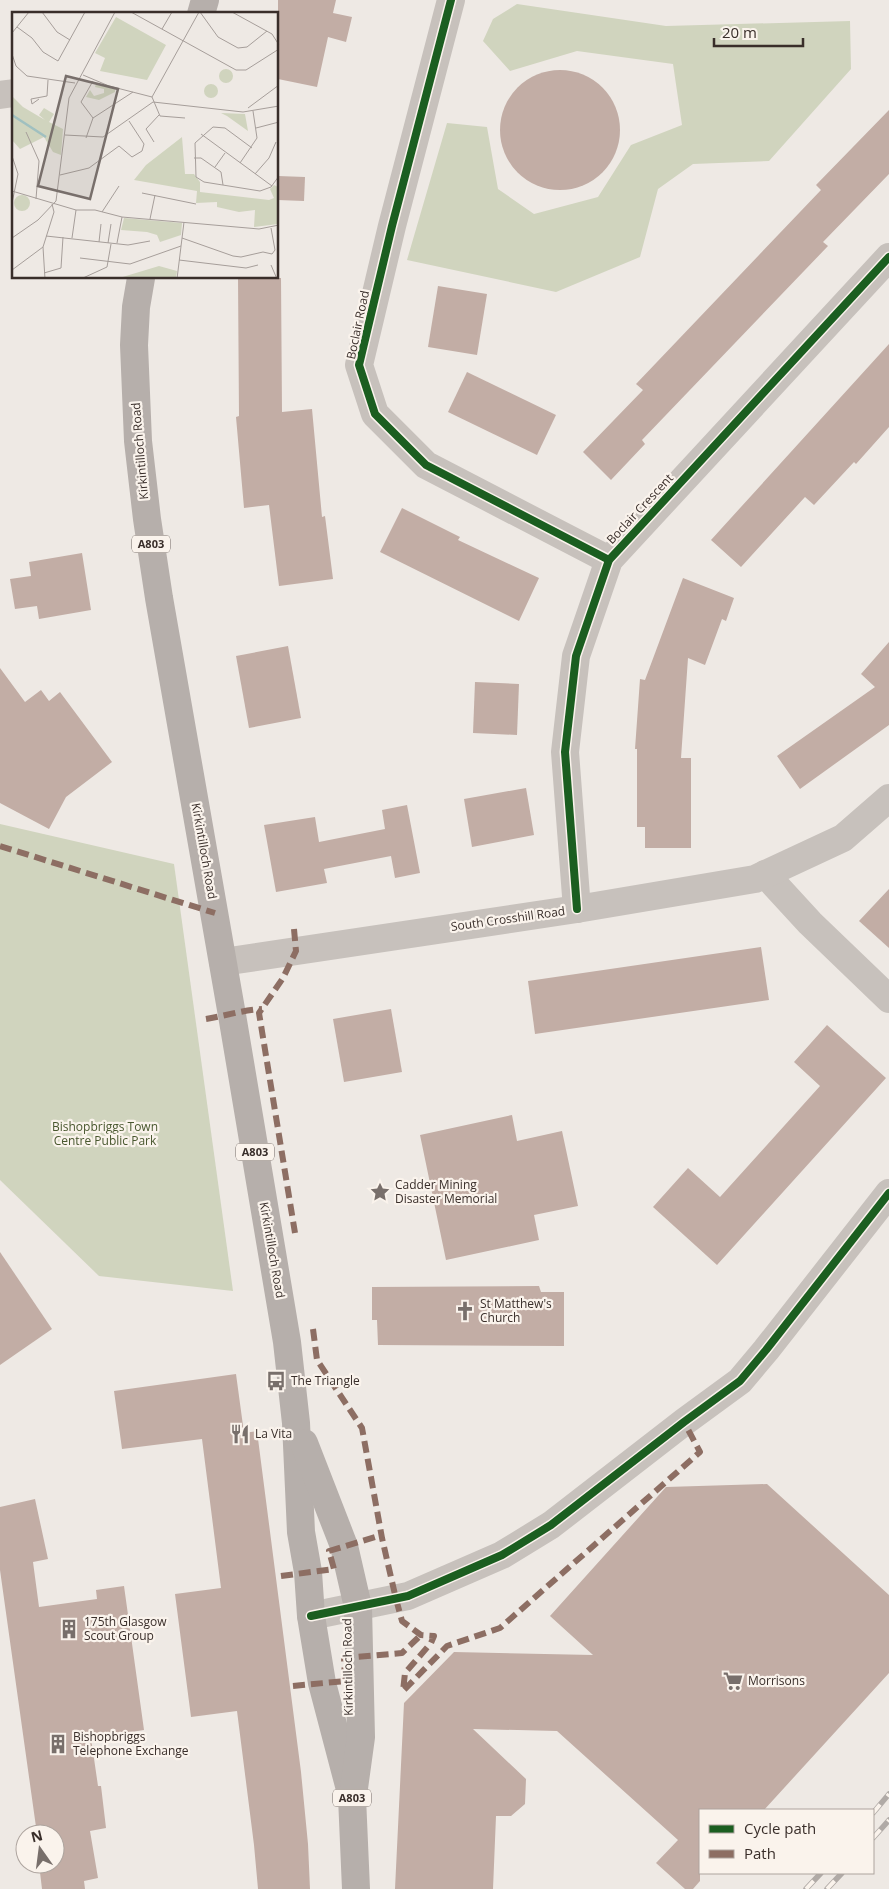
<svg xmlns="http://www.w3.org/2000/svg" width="889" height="1889" font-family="'Open Sans',sans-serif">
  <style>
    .green { fill: #d0d4be }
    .building { fill: #c2ada5 }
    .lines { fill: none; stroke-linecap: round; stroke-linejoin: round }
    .minor { stroke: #c7c1bc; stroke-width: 28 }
    .tertiary { stroke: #c7c1bc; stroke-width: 28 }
    .primary { stroke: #b6afab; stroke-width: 28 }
    .rail-casing { stroke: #b0aaa6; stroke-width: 5.5 }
    .rail { stroke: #faf3ec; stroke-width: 4; stroke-dasharray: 11; stroke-linecap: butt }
    .quiet { stroke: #8d6e63; stroke-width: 6; stroke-dasharray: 12 6; stroke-linecap: butt }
    .cycleway-casing { stroke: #faf3ec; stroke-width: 11 }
    .cycleway { stroke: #1b5e20; stroke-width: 8 }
    .labels { text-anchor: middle; stroke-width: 4.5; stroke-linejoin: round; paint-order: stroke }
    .shield { fill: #faf3ec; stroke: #736964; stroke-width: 1 }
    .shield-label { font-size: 11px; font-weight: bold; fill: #392e2a }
    .street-label { font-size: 12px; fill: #392e2a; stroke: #faf3ec }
    .park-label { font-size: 12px; fill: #48572e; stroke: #faf3ec }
    .poi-label { font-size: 12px; fill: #392e2a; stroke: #faf3ec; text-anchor: start }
    .inset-river { fill: none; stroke: #a0c0c0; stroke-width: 2.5 }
    .inset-road { fill: none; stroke: #a69e9a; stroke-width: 1 }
    .view { fill: #786f6b; fill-opacity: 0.15; stroke: #786f6b; stroke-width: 2.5 }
    .inset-edge { fill: none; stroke: #392e2a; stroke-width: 2.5 }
  </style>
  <rect width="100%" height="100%" fill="#eee9e4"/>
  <!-- green -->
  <g class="green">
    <polygon points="517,4 666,26 850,21 851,69 769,161 693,164 658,189 640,257 556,292 407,260 447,123 487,127 498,189 534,214 598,197 631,145 682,125 673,64 577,51 510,71 483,41 493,19"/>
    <polygon points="0,824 174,864 233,1291 99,1276 0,1180"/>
  </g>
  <!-- building -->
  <g class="building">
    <polygon points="278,0 336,0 333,13 352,17 346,42 328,37 317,87 278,79"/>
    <circle cx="560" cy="130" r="60"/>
    <polygon points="889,110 889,174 823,242 828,246 642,440 645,444 611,480 583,452 643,390 636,384 821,190 816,185"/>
    <polygon points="278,176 305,177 304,201 278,200"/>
    <polygon points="238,278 281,278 282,412 312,409 322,517 325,516 333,579 279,586 269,505 244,508 236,417 239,416"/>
    <polygon points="438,286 487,294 477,355 428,347"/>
    <polygon points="889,344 889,427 856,464 854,462 814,505 805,497 741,567 711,540"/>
    <polygon points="467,372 556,415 537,455 448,412"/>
    <polygon points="402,508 460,537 458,540 539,578 519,621 380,552"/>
    <polygon points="82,553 91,610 39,619 37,606 15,609 10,579 31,576 29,562"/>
    <polygon points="683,578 734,598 726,621 722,619 705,665 688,658 681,758 691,758 691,848 645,848 645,827 637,827 637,749 635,749 640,679 645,680"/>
    <polygon points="889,642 889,725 800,789 777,756 875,687 861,674"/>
    <polygon points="288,646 301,718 249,728 236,656"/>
    <polygon points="0,668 25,702 41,690 49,701 60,692 112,762 66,797 49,829 0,803"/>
    <polygon points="475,682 519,684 517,735 473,733"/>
    <polygon points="526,788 534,835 472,847 464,799"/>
    <polygon points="407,805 420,873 395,878 391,856 324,869 327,883 276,892 264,825 315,817 319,842 385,829 382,810"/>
    <polygon points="889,889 889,948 859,921"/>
    <polygon points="761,947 769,1000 535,1034 528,981"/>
    <polygon points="391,1009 402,1072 344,1082 333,1019"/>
    <polygon points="827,1025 886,1078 717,1265 653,1207 688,1168 720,1197 820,1086 794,1062"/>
    <polygon points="512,1115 517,1141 562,1131 578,1206 534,1215 539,1240 446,1260 420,1135"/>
    <polygon points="0,1252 52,1329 0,1365"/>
    <polygon points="539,1286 541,1292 564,1292 564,1346 378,1345 377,1320 372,1320 372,1287"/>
    <polygon points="236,1374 244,1433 257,1431 301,1772 308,1844 310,1889 258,1889 254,1845 237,1711 191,1717 175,1594 221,1588 202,1439 122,1449 114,1391"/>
    <polygon points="767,1484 889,1595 889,1673 764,1810 700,1810 700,1881 693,1889 685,1889 656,1863 678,1840 557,1731 473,1729 526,1779 525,1804 511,1816 496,1816 493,1889 395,1889 404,1703 454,1652 593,1655 550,1616 666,1487"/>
    <polygon points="35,1499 48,1559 33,1562 39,1607 97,1599 96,1590 124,1586 144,1730 91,1738 98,1786 101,1786 106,1828 90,1831 98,1878 84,1881 85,1889 42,1889 39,1864 55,1864 55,1834 37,1834 0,1570 0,1507"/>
  </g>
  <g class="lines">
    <!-- minor -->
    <g class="minor">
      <polyline points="451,0 392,226 359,365 375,414 426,465 609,560"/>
      <polyline points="765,874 810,923 889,999"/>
      <polyline points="577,909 565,752 576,656 609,560 889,257"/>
      <polyline points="311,1616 408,1596 502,1555 551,1525 684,1422 740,1381 766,1350 889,1193"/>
    </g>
    <!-- tertiary -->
    <g class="tertiary">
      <polyline points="0,95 14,93"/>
      <polyline points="223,962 577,909 755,879 843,838 889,798"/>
    </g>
    <!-- primary -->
    <g class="primary">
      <polyline points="201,14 205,0"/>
      <polyline points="141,278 136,307 134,345 138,441 147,519 159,598 232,1015 287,1342 296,1423 301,1532 308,1572 311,1616 322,1683 352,1797 356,1889"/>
      <polyline points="304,1443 344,1546 358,1607 361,1737 354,1788"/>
    </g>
    <defs>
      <g id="rail">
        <polyline points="873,1813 889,1794"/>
        <polyline points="873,1838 889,1820"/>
        <polyline points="806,1889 821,1873"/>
        <polyline points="827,1889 842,1873"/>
      </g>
    </defs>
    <!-- rail casing -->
    <use href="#rail" class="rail-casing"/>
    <!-- rail -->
    <use href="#rail" class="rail"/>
    <!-- quiet -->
    <g class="quiet">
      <polyline points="0,846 215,913"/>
      <polyline points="294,929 296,951 283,978 259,1013 295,1233"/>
      <path d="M206,1019C224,1016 243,1010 262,1009"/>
      <polyline points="313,1329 317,1360 362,1428 382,1538 396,1599 402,1621 421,1635 434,1636 431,1643 405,1673 403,1691 447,1646 500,1628 700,1452 684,1422"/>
      <polyline points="281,1576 334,1569 329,1551 382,1535"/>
      <polyline points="293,1686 345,1681 344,1658 402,1653 421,1635"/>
    </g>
    <defs>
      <g id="cycleway">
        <polyline points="451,0 392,226 359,365 375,414 426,465 609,560"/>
        <polyline points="577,909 565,752 576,656 609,560 889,257"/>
        <polyline points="311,1616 408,1596 502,1555 551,1525 684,1422 740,1381 766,1350 889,1193"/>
      </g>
    </defs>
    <!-- cycleway casing -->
    <use href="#cycleway" class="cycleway-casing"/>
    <!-- cycleway -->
    <use href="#cycleway" class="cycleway"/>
  </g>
  <!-- icons -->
  <defs>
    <symbol id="sight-bare" viewBox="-9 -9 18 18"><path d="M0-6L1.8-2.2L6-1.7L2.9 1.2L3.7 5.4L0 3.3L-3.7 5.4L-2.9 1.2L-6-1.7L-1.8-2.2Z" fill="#786f6b" stroke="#faf3ec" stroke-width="2.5" paint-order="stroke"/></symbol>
    <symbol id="church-bare" viewBox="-9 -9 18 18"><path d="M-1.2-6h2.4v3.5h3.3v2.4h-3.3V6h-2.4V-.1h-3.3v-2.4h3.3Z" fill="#786f6b" stroke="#faf3ec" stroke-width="2.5" paint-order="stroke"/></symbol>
    <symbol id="bus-bare" viewBox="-9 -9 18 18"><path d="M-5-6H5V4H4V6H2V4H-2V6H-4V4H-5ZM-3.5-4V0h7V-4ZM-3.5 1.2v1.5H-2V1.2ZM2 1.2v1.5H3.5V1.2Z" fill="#786f6b" stroke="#faf3ec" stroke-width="2.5" paint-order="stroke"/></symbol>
    <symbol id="restaurant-bare" viewBox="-9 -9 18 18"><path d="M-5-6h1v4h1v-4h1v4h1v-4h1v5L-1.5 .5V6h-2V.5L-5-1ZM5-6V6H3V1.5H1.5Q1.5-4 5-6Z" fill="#786f6b" stroke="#faf3ec" stroke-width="2.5" paint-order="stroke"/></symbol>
    <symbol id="building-bare" viewBox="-9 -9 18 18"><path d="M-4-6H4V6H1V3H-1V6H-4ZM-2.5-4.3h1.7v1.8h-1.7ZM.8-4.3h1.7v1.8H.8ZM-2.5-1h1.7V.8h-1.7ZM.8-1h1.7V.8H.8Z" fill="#786f6b" stroke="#faf3ec" stroke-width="2.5" paint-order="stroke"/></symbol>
    <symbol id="supermarket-bare" viewBox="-9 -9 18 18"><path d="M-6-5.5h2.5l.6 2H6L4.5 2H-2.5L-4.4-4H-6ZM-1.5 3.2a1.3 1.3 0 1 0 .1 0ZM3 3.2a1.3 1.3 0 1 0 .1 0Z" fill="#786f6b" stroke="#faf3ec" stroke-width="2.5" paint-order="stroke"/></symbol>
  </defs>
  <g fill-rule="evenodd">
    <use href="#sight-bare" x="366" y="1178" width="28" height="28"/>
    <use href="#church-bare" x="451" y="1297" width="28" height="28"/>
    <use href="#bus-bare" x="262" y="1367" width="28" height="28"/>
    <use href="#restaurant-bare" x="226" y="1420" width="28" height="28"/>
    <use href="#building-bare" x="55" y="1615" width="28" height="28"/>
    <use href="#supermarket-bare" x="719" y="1667" width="28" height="28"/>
    <use href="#building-bare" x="44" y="1730" width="28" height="28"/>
  </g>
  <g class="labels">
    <!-- shield labels -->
    <g class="shield">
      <rect x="132" y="535.5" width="38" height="17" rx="4"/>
      <rect x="236" y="1143.5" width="38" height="17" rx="4"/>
      <rect x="333" y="1789.5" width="38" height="17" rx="4"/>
    </g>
    <g class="shield-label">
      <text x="151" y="548">A803</text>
      <text x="255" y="1156">A803</text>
      <text x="352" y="1802">A803</text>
    </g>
    <!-- street labels -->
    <g class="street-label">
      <text transform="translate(358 325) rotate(-78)" y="4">Boclair Road</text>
      <text transform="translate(140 451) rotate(-95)" y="4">Kirkintilloch Road</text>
      <text transform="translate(640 509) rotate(-47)" y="4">Boclair Crescent</text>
      <text transform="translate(204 851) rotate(80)" y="4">Kirkintilloch Road</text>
      <text transform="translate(508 919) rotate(-8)" y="4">South Crosshill Road</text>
      <text transform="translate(272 1250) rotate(80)" y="4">Kirkintilloch Road</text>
      <text transform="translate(348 1667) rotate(-91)" y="4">Kirkintilloch Road</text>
    </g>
    <!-- park labels -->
    <g class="park-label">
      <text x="105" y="1131">Bishopbriggs Town<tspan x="105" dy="14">Centre Public Park</tspan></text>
    </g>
    <!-- poi labels -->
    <g class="poi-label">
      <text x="395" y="1189">Cadder Mining<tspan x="395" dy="14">Disaster Memorial</tspan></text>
      <text x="480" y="1308">St Matthew's<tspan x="480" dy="14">Church</tspan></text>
      <text x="291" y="1385">The Triangle</text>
      <text x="255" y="1438">La Vita</text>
      <text x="84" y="1626">175th Glasgow<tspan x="84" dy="14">Scout Group</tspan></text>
      <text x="748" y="1685">Morrisons</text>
      <text x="73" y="1741">Bishopbriggs<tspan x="73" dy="14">Telephone Exchange</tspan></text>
    </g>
  </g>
  <!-- overview -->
  <g transform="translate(12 12)">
    <rect width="266" height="266" fill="#eee9e4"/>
    <path d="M104,5L154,33L135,68L88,59L93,46L83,41ZM207 64a7 7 0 1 1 14 0a7 7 0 1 1-14 0ZM84,72L103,77V80L87,88L74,85L78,78L82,84L92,81V77L83,75ZM192 79a7 7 0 1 1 14 0a7 7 0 1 1-14 0ZM0,84L11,95L33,108L27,103L32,96L42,102L37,110L51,117L49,143L41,140L32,125L8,137L0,128ZM209,101L233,102L236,119L215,104ZM170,125L173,162H182L188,170V180L257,188L262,186L258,177L262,173L266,175V212L242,215L243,198L227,200L205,195V190L184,191L185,179L122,168L134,153ZM2 191a8 8 0 1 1 16 0a8 8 0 1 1-16 0ZM112,206L170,211L169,223L148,230L145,223L135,220L109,218ZM147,254L165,259L164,266L104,267Z" fill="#d0d4be"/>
    <path class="inset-river" d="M0,103L34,125"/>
    <path class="inset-road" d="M30,0L45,20L58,28M119,0L224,58H234L267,37M188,0L206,25L226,36L235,35L255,19M220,0L260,22L267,33M5,15L20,26L31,40L46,49L73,0M150,17L160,0M0,21L17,0M0,42L4,54L15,64L63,71M71,63L97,74L140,85M81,69L69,90L81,106M27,87L20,92L19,87L35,84L36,68M141,90L231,100L267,94M236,96L267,73M173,106L148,104L140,85L187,0M244,116L267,110M14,120L27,149L24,187M189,122L260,174M53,123L91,125L141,90M74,126L81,106L121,80M142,130L134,117L147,103M240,136L213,116L201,115L183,131L184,165L192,170L248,179L259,175L267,164M0,144L6,162L0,191M182,146H189L209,160L211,173M228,151L245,126L241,99M203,155L213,141M243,162L257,146L264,130M48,163L77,156L107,134L120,145L130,139L132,132L117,109M0,179L64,198H83L110,205L247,217L267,213M130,181L184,192M90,200L107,174M138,207L143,183M34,224L116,233L138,229M0,226L26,208L44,189L57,86L103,0M60,226L64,198M170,226L221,244L229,245L251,240L260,242L263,238L259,216M87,230L89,212M96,231L99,212M105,231L110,205M68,246L118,252L169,234M167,248L234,256L246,253M259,253L265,267M0,258L31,235M32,261L49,256L51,225M62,266H71L95,255L99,232M33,267L31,235L42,200L40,192M165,267L172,210"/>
    <path class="view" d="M54,64L106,77L78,187L26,174Z"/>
    <rect width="266" height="266" class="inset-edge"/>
  </g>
  <!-- legend -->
  <rect x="699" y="1809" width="175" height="65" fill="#faf3ec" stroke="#ada49e"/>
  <rect x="709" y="1825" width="25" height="8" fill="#1b5e20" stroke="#ada49e"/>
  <text x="744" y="1834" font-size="15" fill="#392e2a">Cycle path</text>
  <rect x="709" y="1850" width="25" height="8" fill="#8d6e63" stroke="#ada49e"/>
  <text x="744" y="1859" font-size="15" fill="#392e2a">Path</text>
  <!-- north arrow -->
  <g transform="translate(40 1849) rotate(346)"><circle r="24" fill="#faf3ec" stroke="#ada49e"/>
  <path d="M0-4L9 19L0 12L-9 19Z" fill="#786f6b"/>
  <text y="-8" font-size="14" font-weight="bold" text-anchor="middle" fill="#392e2a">N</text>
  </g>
  <!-- scale -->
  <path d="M714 38v8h89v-8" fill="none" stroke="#392e2a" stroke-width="2.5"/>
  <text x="722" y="38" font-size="15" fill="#392e2a" stroke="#faf3ec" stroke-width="4" paint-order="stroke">20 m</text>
</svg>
